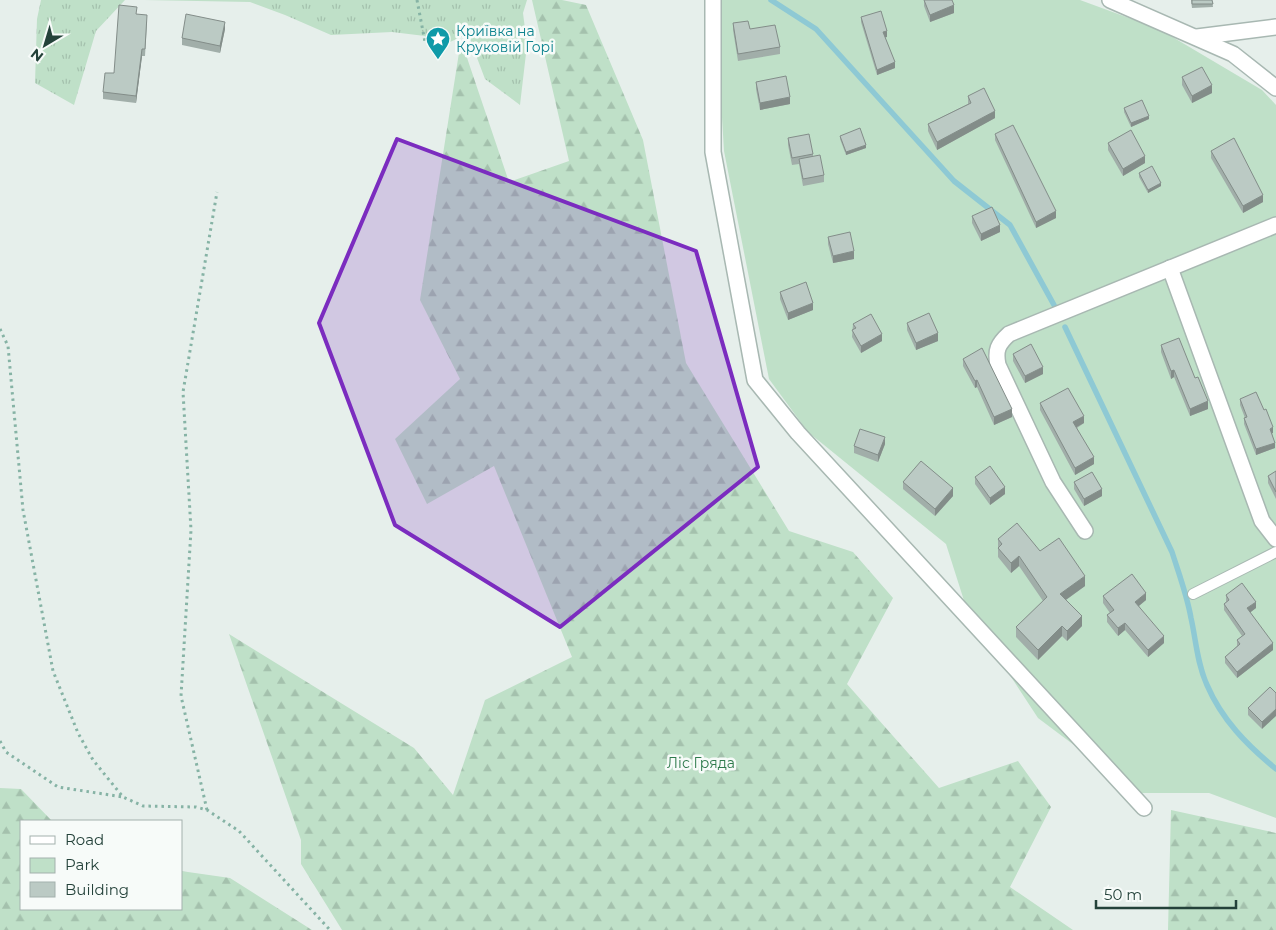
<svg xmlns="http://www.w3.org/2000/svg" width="1276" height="930" font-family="Montserrat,sans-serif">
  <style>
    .grass { fill: url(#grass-tufts) }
    .forest { fill: url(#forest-firs) }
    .green { fill: #bfe0c8 }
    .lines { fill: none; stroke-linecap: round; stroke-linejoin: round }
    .stream { stroke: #8ec9d4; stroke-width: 5.5 }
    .lane-casing { stroke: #a8b8b2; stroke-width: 12 }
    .street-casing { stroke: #a8b8b2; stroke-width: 18 }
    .path { stroke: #86b3a5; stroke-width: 3; stroke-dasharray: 2.5 4; stroke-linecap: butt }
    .lane { stroke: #fff; stroke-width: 10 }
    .street { stroke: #fff; stroke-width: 15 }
    .wall { fill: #a1aea9 }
    .shaded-wall { fill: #838d89 }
    .building { fill: #bbcac4; stroke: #838d89 }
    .marked { fill: #7b2cbf; fill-opacity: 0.2; stroke: #7b2cbf; stroke-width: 4; stroke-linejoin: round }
    .labels { text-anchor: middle; stroke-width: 5; stroke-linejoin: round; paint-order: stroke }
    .culture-label { font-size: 14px; fill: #0d838f; stroke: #f7fbf9; text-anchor: start }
    .park-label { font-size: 14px; fill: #2d7a4b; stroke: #f7fbf9 }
  </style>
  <defs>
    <pattern id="grass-tufts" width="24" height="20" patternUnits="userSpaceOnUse" patternTransform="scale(1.25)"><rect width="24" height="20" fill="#bfe0c8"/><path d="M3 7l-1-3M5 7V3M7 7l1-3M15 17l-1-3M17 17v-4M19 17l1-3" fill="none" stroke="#a4c1ad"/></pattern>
    <pattern id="forest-firs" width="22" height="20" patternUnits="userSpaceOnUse" patternTransform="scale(1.25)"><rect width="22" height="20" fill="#bfe0c8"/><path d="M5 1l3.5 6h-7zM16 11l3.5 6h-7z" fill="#a4c1ad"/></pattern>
  </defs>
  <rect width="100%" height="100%" fill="#e6efeb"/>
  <!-- grass -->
  <g class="grass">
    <polygon points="41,0 125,0 96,31 74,105 35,83 37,19"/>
    <polygon points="144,0 527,0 523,13 527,45 520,105 485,79 468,34 434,49 425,36 392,32 331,35 285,15 250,2"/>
  </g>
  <!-- forest -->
  <g class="forest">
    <polygon points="532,0 562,0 586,5 643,140 686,363 789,531 853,552 893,598 847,684 939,788 1018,761 1051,807 1010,887 1073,930 342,930 301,864 301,840 229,634 414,748 453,795 485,700 572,657 494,466 427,504 395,439 460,379 420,300 461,40 509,182 569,161"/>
    <polygon points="0,788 21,789 52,821 21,821 21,909 181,909 181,871 230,878 312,930 0,930"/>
    <polygon points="1171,810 1276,833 1276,930 1168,930"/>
  </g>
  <!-- green -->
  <polygon class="green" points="715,0 1080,0 1159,29 1262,90 1276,105 1276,818 1209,793 1138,793 1038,718 967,610 946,544 808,432 769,379 724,151"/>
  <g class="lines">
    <!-- stream -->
    <g class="stream">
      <polyline points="771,0 816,29 954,181 1010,225 1054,305"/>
      <path d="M1065,327L1172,552C1179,574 1187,595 1191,618C1196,640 1197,663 1207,685C1222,720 1247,745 1276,769"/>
    </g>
    <defs>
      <polyline id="lane" points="1193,594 1276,552"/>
      <g id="street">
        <polyline points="713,0 713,152 755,380 798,433 1144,808"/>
        <polyline points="1110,0 1233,54 1276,88"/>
        <polyline points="1197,37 1276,27"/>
        <polyline points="1170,268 1262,521 1276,539"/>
        <path d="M1085,531L1053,482L998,365C995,350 998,344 1009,334L1276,225"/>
      </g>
    </defs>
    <!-- lane casing -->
    <use href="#lane" class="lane-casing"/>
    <!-- street casing -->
    <use href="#street" class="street-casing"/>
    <!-- path -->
    <g class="path">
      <polyline points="417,0 425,42"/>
      <polyline points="0,329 8,346 23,510 53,671 78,733 93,760 123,797 143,806 196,807 207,810 239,831 330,930"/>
      <polyline points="0,741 6,752 58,787 123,797"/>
      <polyline points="207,810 181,696 191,530 183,392 217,192"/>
    </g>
    <!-- lane -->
    <use href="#lane" class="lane"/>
    <!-- street -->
    <use href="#street" class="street"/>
  </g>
  <!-- wall -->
  <g class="wall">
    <polygon points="924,0 954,13 930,22 924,6"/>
    <polygon points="1191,0 1212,0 1213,7 1192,8"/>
    <polygon points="137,14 147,22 145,56 142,56 136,103 103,99 103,92 114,73"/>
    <polygon points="861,17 887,37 885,37 895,68 877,75 861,22"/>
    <polygon points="733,23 750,29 780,47 780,54 738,61 733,30"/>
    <polygon points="225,29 220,53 182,45 182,38"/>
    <polygon points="1182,77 1212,93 1192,103 1182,85"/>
    <polygon points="756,82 790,104 760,110 756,89"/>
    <polygon points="968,96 995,118 937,150 928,131 928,124 968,104"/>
    <polygon points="1124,108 1149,119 1131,127 1124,112"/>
    <polygon points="995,134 1056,218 1036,228 995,140"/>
    <polygon points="840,136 866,148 846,155 840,139"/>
    <polygon points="788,138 813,154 813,157 824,175 824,182 803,186 799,164 792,165 788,145"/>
    <polygon points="1108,143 1145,163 1123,176 1108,150"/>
    <polygon points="1211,151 1263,202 1243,213 1211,158"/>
    <polygon points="1139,173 1161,186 1148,193 1139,177"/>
    <polygon points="972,216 1000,232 981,241 972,223"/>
    <polygon points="828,237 854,259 833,263 828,244"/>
    <polygon points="780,292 813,310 788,320 780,299"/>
    <polygon points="907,323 938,341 916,350 907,330"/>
    <polygon points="853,324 882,341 861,353 852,337"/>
    <polygon points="1161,345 1195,378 1208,409 1190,416 1174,377 1171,379 1161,352"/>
    <polygon points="1013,354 1043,374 1025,383 1013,361"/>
    <polygon points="963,359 1012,417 994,425 977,387 975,388 963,366"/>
    <polygon points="1240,399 1273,433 1272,433 1275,448 1256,455 1244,424 1244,418 1245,418 1240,405"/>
    <polygon points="1040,403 1084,423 1077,428 1094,464 1075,475 1040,410"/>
    <polygon points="885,444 878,462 854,453 854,446"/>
    <polygon points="1276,471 1276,499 1268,483 1268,476"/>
    <polygon points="975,477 1005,494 990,505 975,484"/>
    <polygon points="903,482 953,496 935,516 903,489"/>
    <polygon points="1074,482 1102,496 1084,506 1074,489"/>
    <polygon points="998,539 1040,551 1085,586 1066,600 1082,626 1067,641 1062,636 1038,660 1016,637 1016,627 1043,601 1019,566 1011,573 998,557"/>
    <polygon points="1226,595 1256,608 1250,612 1273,650 1237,678 1225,663 1225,657 1237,646 1237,640 1242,636 1224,610 1224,604 1226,602"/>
    <polygon points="1103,596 1146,600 1139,606 1164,643 1148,657 1125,630 1118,636 1107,622 1107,615 1110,613 1103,603"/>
    <polygon points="1270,687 1262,729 1248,715 1248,708"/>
  </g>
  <!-- shaded-wall -->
  <g class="shaded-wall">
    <polygon points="954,5 954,13 930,22 930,15"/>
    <polygon points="225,22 225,29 220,53 220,46"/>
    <polygon points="887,31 887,37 883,38 883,32"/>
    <polygon points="142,49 142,56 136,103 136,96"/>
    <polygon points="895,62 895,68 877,75 877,70"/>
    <polygon points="1212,85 1212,93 1192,103 1192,96"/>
    <polygon points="790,97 790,104 760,110 760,103"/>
    <polygon points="995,111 995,118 937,150 937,142"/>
    <polygon points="1149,116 1149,119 1131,127 1131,123"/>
    <polygon points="866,145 866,148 846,155 846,152"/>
    <polygon points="1145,156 1145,163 1123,176 1123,169"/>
    <polygon points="1161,183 1161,186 1148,193 1148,190"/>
    <polygon points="1263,195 1263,202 1243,213 1243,206"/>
    <polygon points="1056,211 1056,218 1036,228 1036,222"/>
    <polygon points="1000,225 1000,232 981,241 981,234"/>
    <polygon points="854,251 854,259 833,263 833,256"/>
    <polygon points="813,303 813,310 788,320 788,313"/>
    <polygon points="938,333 938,341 916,350 916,343"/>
    <polygon points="882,334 882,341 861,353 861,346"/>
    <polygon points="1043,367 1043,374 1025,383 1025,376"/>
    <polygon points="1174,370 1174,377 1171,379 1171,371"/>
    <polygon points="977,380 977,387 975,388 975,381"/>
    <polygon points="1208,401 1208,409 1190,416 1190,409"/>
    <polygon points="1012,409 1012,417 994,425 994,417"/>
    <polygon points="1084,416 1084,423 1073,429 1073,422"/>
    <polygon points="1273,427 1273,433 1270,434 1270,429"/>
    <polygon points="885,437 885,444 878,462 878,455"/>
    <polygon points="1275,443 1275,448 1256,455 1256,449"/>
    <polygon points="1094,457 1094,464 1075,475 1075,468"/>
    <polygon points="1005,487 1005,494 990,505 990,498"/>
    <polygon points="953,488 953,496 935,516 935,509"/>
    <polygon points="1102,489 1102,496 1084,506 1084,499"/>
    <polygon points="1019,556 1019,566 1011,573 1011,563"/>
    <polygon points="1085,576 1085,586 1060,604 1060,594"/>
    <polygon points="1146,593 1146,600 1135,609 1135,602"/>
    <polygon points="1256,602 1256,608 1247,615 1247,608"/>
    <polygon points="1082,616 1082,626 1067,641 1067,631"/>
    <polygon points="1125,623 1125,630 1118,636 1118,628"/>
    <polygon points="1062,626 1062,636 1038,660 1038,650"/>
    <polygon points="1164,636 1164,643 1148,657 1148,650"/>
    <polygon points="1273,643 1273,650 1237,678 1237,672"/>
    <polygon points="1276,709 1276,716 1262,729 1262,722"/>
  </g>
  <!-- building -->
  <g class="building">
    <polygon points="924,0 952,0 954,5 930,15"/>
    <polygon points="1192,0 1212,0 1213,4 1192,4"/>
    <polygon points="119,5 137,7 136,14 147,15 145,49 142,49 136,96 103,92 105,73 114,73"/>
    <polygon points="881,11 887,31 883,32 895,62 877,70 861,17"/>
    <polygon points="186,14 225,22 220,46 182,38"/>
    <polygon points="748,21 750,29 775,25 780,47 738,54 733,23"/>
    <polygon points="1202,67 1212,85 1192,96 1182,77"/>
    <polygon points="786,76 790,97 760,103 756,82"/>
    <polygon points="984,88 995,111 937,142 928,124 971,103 968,96"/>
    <polygon points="1142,100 1149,116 1131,123 1124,108"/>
    <polygon points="1013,125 1056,211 1036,222 995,134"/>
    <polygon points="860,128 866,145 846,152 840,136"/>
    <polygon points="1131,130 1145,156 1123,169 1108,143"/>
    <polygon points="809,134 813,154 792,158 788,138"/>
    <polygon points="1234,138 1263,195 1243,206 1211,151"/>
    <polygon points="820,155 824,175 803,179 799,159"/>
    <polygon points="1152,166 1161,183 1148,190 1139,173"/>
    <polygon points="992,207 1000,225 981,234 972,216"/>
    <polygon points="850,232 854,251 833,256 828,237"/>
    <polygon points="806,282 813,303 788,313 780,292"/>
    <polygon points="929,313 938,333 916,343 907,323"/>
    <polygon points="871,314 882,334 861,346 852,330 856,328 853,324"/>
    <polygon points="1179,338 1195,378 1198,377 1208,401 1190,409 1174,370 1171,371 1161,345"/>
    <polygon points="1031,344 1043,367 1025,376 1013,354"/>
    <polygon points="982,348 1012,409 994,417 977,380 975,381 963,359"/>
    <polygon points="1068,388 1084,416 1073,422 1094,457 1075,468 1040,403"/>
    <polygon points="1256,392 1264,410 1266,409 1273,427 1270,429 1275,443 1256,449 1244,418 1247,417 1240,399"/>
    <polygon points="860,429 885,437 878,455 854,446"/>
    <polygon points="921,461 953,488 935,509 903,482"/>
    <polygon points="990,466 1005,487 990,498 975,477"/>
    <polygon points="1276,471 1276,492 1268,476"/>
    <polygon points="1092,472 1102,489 1084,499 1074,482"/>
    <polygon points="1017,523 1040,551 1059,538 1085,576 1060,594 1082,616 1067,631 1062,626 1038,650 1016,627 1047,597 1019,556 1011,563 998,548 1002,544 998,539"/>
    <polygon points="1132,574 1146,593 1135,602 1164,636 1148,650 1125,623 1118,628 1107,615 1114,610 1103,596"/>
    <polygon points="1242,583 1256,602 1247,608 1273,643 1237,672 1225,657 1240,644 1237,640 1245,634 1224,604 1229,600 1226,595"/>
    <polygon points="1270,687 1276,693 1276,709 1262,722 1248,708"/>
  </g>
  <!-- marked area -->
  <path class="marked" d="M397,139L696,251L758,467L560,627L395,525L319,323Z"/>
  <!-- icons -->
  <defs>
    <symbol id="sight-pin" viewBox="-11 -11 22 30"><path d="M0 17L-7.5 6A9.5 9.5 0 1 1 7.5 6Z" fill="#0f9aa8" stroke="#f7fbf9"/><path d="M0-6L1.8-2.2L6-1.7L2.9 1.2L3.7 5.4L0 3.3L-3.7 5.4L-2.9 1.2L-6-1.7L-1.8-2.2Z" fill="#fff"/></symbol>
  </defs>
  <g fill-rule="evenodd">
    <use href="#sight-pin" x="424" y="25" width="28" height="38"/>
  </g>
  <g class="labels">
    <!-- culture labels -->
    <g class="culture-label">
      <text x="456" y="36">Криївка на<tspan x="456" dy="16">Круковій Горі</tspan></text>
    </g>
    <!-- park labels -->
    <g class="park-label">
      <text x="701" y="768">Ліс Гряда</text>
    </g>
  </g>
  <!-- legend -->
  <rect x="20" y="820" width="162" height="90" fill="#f7fbf9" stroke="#a3b1ad"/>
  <rect x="30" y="836" width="25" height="8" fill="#ffffff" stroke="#a3b1ad"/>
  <text x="65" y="845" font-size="15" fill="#24423a">Road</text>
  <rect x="30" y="858" width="25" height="15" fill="#bfe0c8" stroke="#a3b1ad"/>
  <text x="65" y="870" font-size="15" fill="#24423a">Park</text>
  <rect x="30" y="882" width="25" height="15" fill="#bbcac4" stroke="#a3b1ad"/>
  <text x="65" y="895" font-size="15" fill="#24423a">Building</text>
  <!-- north arrow -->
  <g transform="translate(45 45) rotate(218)" stroke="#f7fbf9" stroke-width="4" paint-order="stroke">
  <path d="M0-4L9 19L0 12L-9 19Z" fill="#24423a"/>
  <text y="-8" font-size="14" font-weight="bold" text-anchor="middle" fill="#24423a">N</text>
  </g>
  <!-- scale -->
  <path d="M1096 900v8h140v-8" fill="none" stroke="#24423a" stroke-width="2.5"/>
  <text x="1104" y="900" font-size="15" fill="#24423a" stroke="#f7fbf9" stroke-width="4" paint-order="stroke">50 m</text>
</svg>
